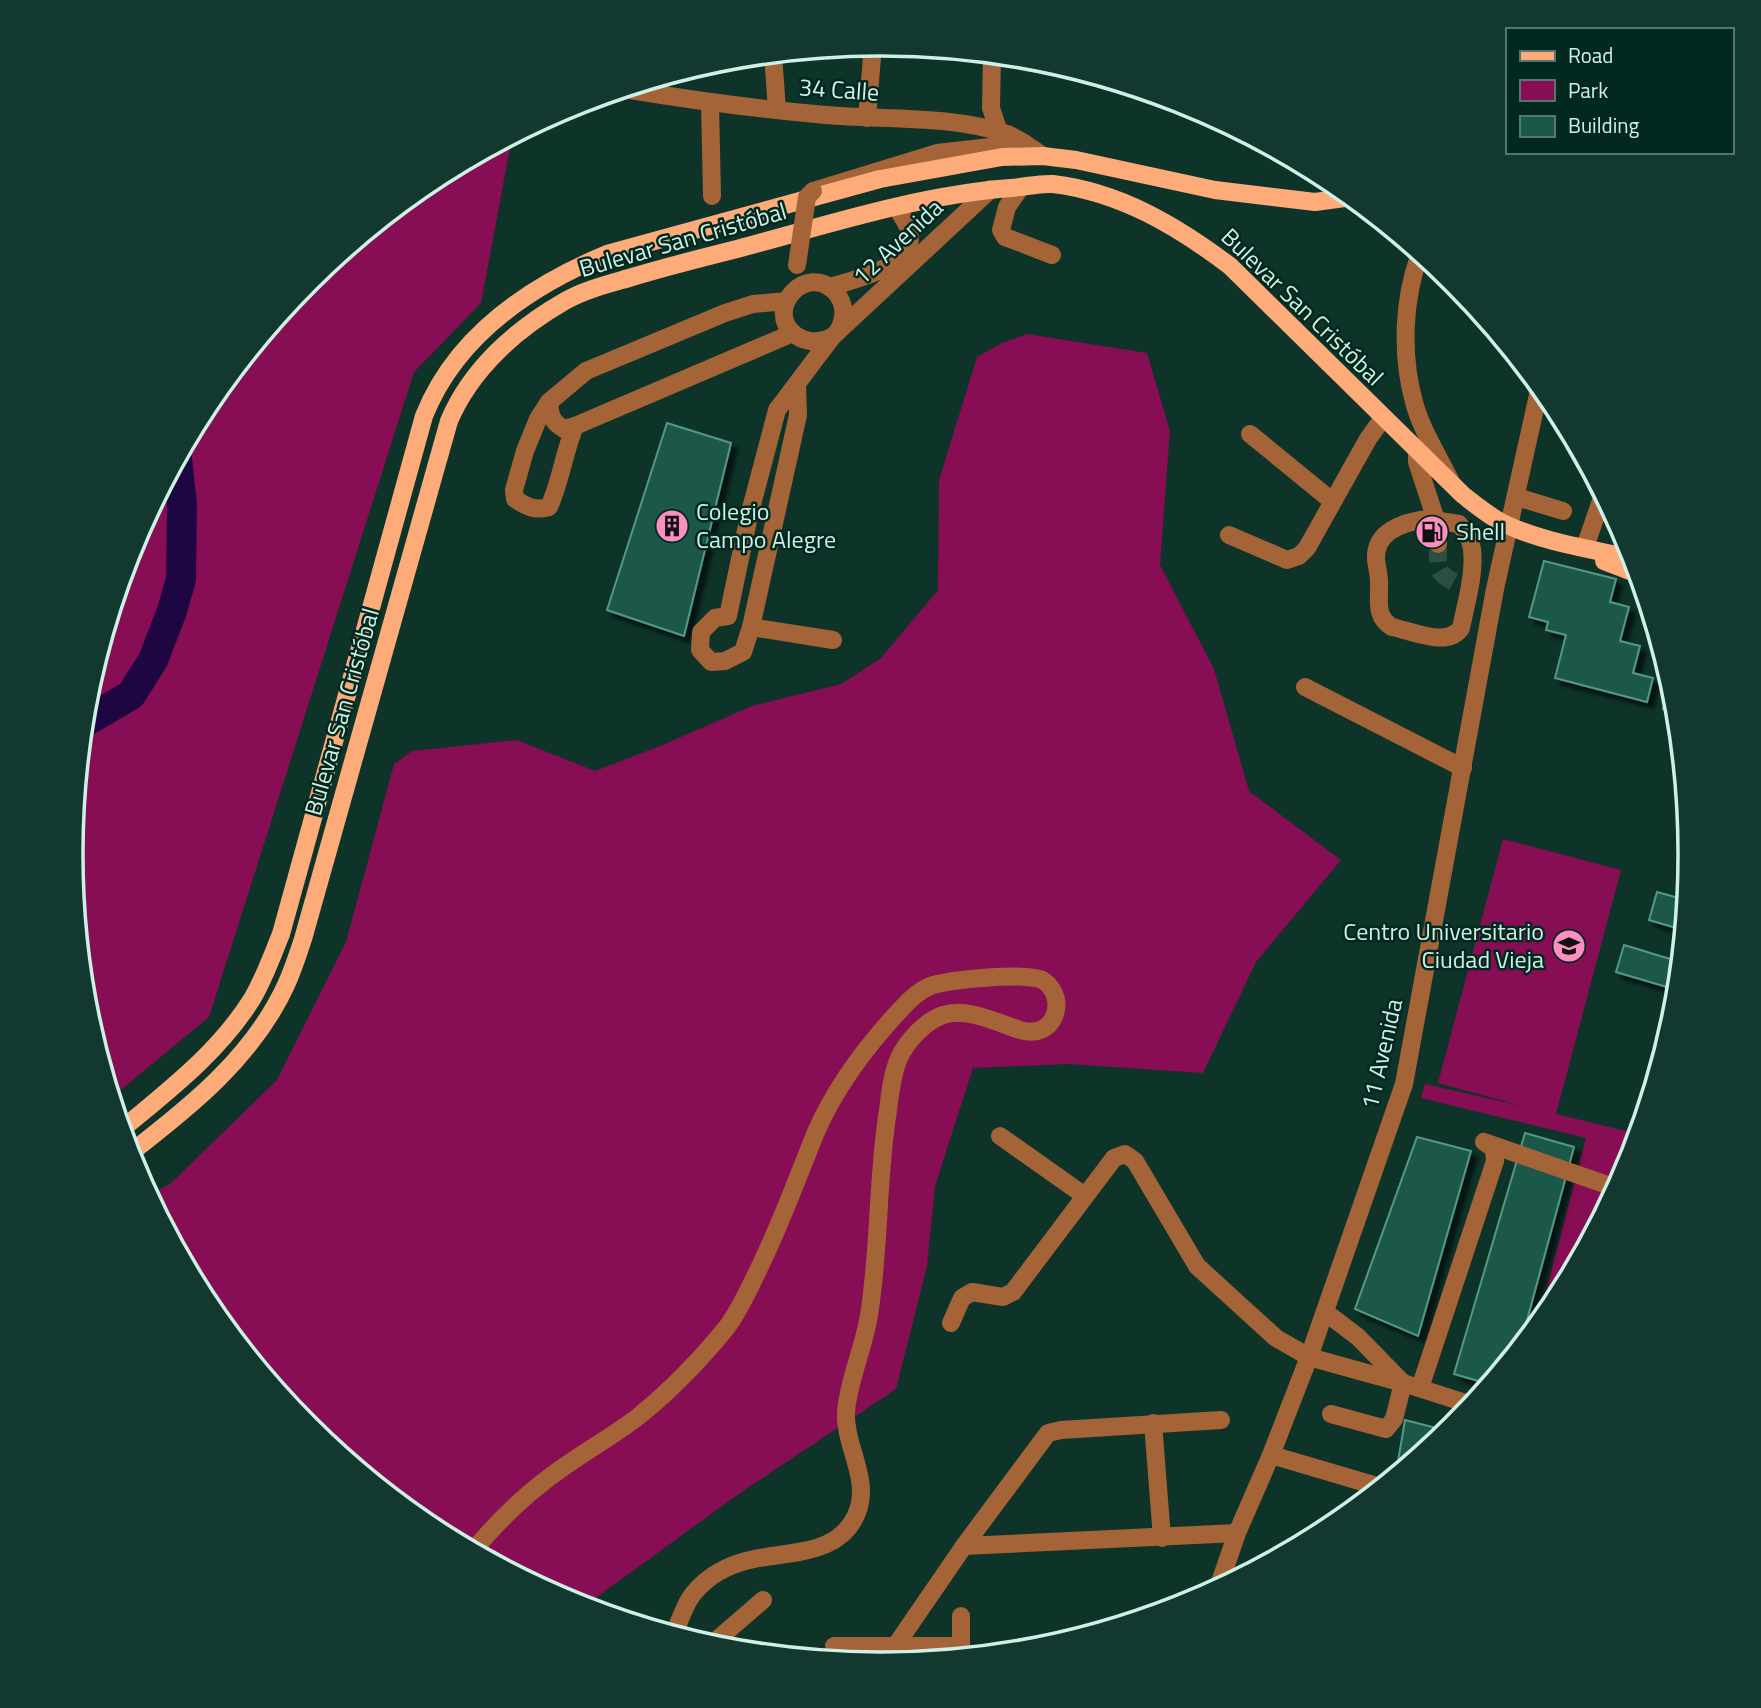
<svg xmlns="http://www.w3.org/2000/svg" width="1761" height="1708" font-family="'Titillium Web',sans-serif">
  <style>
    .green { fill: #870d54 }
    .lines { fill: none; stroke-linecap: round; stroke-linejoin: round }
    .river { stroke: #1d0641; stroke-width: 30 }
    .building { fill: #1b5848; stroke: #559884; stroke-width: 2; filter: url(#shadow) }
    .minor-tunnel { stroke: #2b4f45; stroke-width: 18; stroke-dasharray: 18 9; stroke-linecap: butt }
    .minor { stroke: #a56338; stroke-width: 18 }
    .major { stroke: #fdab78; stroke-width: 18 }
    .minor-bridge { stroke: #a56338; stroke-width: 18 }
    .labels { text-anchor: middle; stroke-width: 5; stroke-linejoin: round; paint-order: stroke }
    .street-label { font-size: 24px; fill: #cff0e5; stroke: #03281f }
    .poi-label { font-size: 24px; fill: #cff0e5; stroke: #03281f; text-anchor: start }
    .rim { fill: none; stroke: #cff0e5; stroke-width: 3.5 }
  </style>
  <defs>
    <filter id="shadow"><feDropShadow dx="6" dy="6" stdDeviation="2" flood-color="#0009"/></filter>
  </defs>
  <rect width="100%" height="100%" fill="#0e3329"/>
  <!-- green -->
  <g class="green">
    <polygon points="512,137 481,303 414,372 209,1017 112,1097 86,1012 70,854 86,696 132,544 207,404 308,281 431,180"/>
    <polygon points="1027,334 1147,353 1170,431 1160,565 1214,669 1249,791 1341,860 1256,962 1203,1073 1068,1064 973,1068 935,1186 927,1266 896,1389 740,1493 590,1602 588,1608 570,1602 430,1527 307,1427 207,1304 149,1195 170,1184 277,1080 346,942 394,764 412,751 517,740 595,771 665,744 752,706 841,684 880,659 938,590 939,480 977,357 1002,343"/>
    <polygon points="1503,839 1621,870 1556,1114 1638,1134 1629,1164 1554,1304 1537,1326 1586,1138 1421,1098 1425,1084 1526,1107 1438,1083"/>
  </g>
  <g class="lines">
    <!-- river -->
    <polyline class="river" points="83,723 131,695 153,660 172,611 181,579 182,505 177,459"/>
  </g>
  <!-- building -->
  <g class="building">
    <polygon points="667,423 731,443 684,636 607,610"/>
    <polygon points="1544,561 1616,579 1610,602 1629,607 1620,641 1640,646 1633,673 1653,678 1647,702 1555,678 1566,635 1546,630 1548,622 1529,617"/>
    <polygon points="1671,684 1675,696 1677,714 1663,709"/>
    <polygon points="1657,892 1686,900 1680,962 1671,959 1680,929 1649,920"/>
    <polygon points="1624,945 1680,962 1677,990 1616,972"/>
    <polygon points="1525,1133 1574,1147 1520,1346 1489,1384 1454,1374"/>
    <polygon points="1417,1137 1471,1151 1418,1336 1355,1309"/>
    <polygon points="1405,1420 1448,1431 1403,1469 1397,1467"/>
  </g>
  <g class="lines">
    <!-- minor-tunnel -->
    <path class="minor-tunnel" d="M1438,544C1438,567 1434,572 1456,583"/>
    <!-- minor -->
    <g class="minor">
      <polyline points="773,54 777,110"/>
      <polyline points="992,55 991,108 999,132"/>
      <path d="M624,89C691,100 758,109 826,115C883,120 952,115 1007,134C1020,139 1032,148 1043,156"/>
      <polyline points="710,104 712,196"/>
      <polyline points="867,118 873,45"/>
      <polyline points="1021,187 1007,207 1001,230 1005,237 1052,255"/>
      <polyline points="813,191 937,153 1024,143"/>
      <path d="M1420,254C1403,299 1401,355 1414,402C1421,429 1438,455 1450,480"/>
      <path d="M829,287C854,280 922,265 908,227C905,220 900,214 897,207"/>
      <path d="M786,301L753,304L725,313L586,371L549,402L538,419L525,451L514,490L515,499C527,507 535,511 549,507C561,481 564,452 575,426L793,333"/>
      <path d="M838,331C858,297 817,265 792,293C768,321 801,353 832,337L991,189"/>
      <polyline points="797,386 798,415 751,627 743,652 725,661 711,662 700,650 701,632 715,618 728,616 749,516 777,410 832,337"/>
      <path d="M549,402C550,416 552,422 564,429L575,426"/>
      <polyline points="1250,434 1332,501"/>
      <polyline points="1417,451 1417,462 1436,520 1438,544"/>
      <polyline points="1517,497 1563,511"/>
      <path d="M1427,519L1459,524C1465,531 1471,539 1472,549C1475,574 1466,603 1461,628C1448,648 1412,631 1392,627C1374,616 1380,600 1379,582C1379,575 1377,567 1376,560C1374,531 1404,522 1427,519Z"/>
      <polyline points="1229,535 1287,560 1299,556 1307,548 1368,439 1383,418"/>
      <polyline points="1585,547 1603,495"/>
      <polyline points="751,627 833,640"/>
      <polyline points="1305,687 1463,768"/>
      <polyline points="1000,1136 1085,1196"/>
      <polyline points="1325,1312 1358,1337 1403,1383 1394,1419 1386,1429 1331,1414"/>
      <polyline points="951,1323 962,1298 972,1292 1003,1297 1013,1292 1114,1158 1125,1154 1135,1161 1197,1266 1276,1338 1309,1357 1403,1383 1472,1405"/>
      <polyline points="1420,1388 1495,1161 1494,1149 1484,1142 1616,1188"/>
      <polyline points="1153,1423 1162,1538"/>
      <polyline points="1271,1455 1380,1487"/>
      <polyline points="964,1546 1237,1533"/>
      <path d="M473,1551C500,1518 530,1490 565,1466C589,1449 616,1434 639,1416C671,1390 701,1359 727,1327C741,1308 751,1285 761,1264C782,1221 798,1176 816,1132C836,1086 868,1044 902,1008C910,999 919,991 930,986C948,980 1030,971 1044,981C1069,999 1054,1041 1020,1030C998,1023 967,1007 943,1015C924,1022 907,1041 899,1058C892,1074 890,1094 888,1110C877,1178 880,1247 869,1315C864,1347 849,1379 846,1411C844,1443 868,1476 859,1507C845,1555 793,1551 754,1559C730,1564 708,1575 693,1594C684,1605 680,1621 674,1634"/>
      <polyline points="1218,1588 1237,1533 1271,1455 1309,1357 1404,1084 1495,589 1540,386"/>
      <polyline points="961,1616 961,1655"/>
      <polyline points="711,1645 763,1600"/>
      <polyline points="896,1645 964,1546 1048,1433 1061,1430 1221,1420"/>
      <polyline points="834,1646 961,1646"/>
    </g>
    <!-- major -->
    <g class="major">
      <polyline points="1604,561 1638,574"/>
      <path d="M121,1130C169,1090 219,1052 252,999C264,979 272,956 281,934L424,416C456,336 530,286 607,254L880,179L1002,157L1043,156L1076,160L1215,190L1315,202L1352,197"/>
      <path d="M129,1154C190,1107 253,1057 286,985C293,970 298,954 303,939L449,421C471,369 516,329 565,301C584,290 608,284 629,278C665,267 701,258 737,249C827,225 918,195 1011,188C1025,187 1040,183 1053,184C1120,192 1177,226 1230,266L1463,495C1477,506 1491,518 1507,525C1546,543 1592,549 1634,559"/>
    </g>
    <!-- minor-bridge -->
    <polyline class="minor-bridge" points="797,265 807,197 813,191"/>
  </g>
  <!-- icons -->
  <defs>
    <symbol id="building-disc" viewBox="-11 -11 22 22"><circle r="9.5" fill="#fd8ec0" stroke="#03281f"/><path d="M-4-6H4V6H1V3H-1V6H-4ZM-2.5-4.3h1.7v1.8h-1.7ZM.8-4.3h1.7v1.8H.8ZM-2.5-1h1.7V.8h-1.7ZM.8-1h1.7V.8H.8Z" fill="#111"/></symbol>
    <symbol id="fuel-disc" viewBox="-11 -11 22 22"><circle r="9.5" fill="#fd8ec0" stroke="#03281f"/><path d="M-5.5-6h7V0h2V4h1.3V-2.5L3-4.5l.8-.8L6-3V5H2.5V1h-1V6h-7ZM-4.2-4.7v3.2H.2V-4.7Z" fill="#111"/></symbol>
    <symbol id="university-disc" viewBox="-11 -11 22 22"><circle r="9.5" fill="#fd8ec0" stroke="#03281f"/><path d="M0-5L7-2L0 1L-7-2ZM-4 1L0 2.5L4 1V4Q0 6-4 4Z" fill="#111"/></symbol>
  </defs>
  <g fill-rule="evenodd">
    <use href="#building-disc" x="653" y="507" width="38" height="38"/>
    <use href="#fuel-disc" x="1413" y="513" width="38" height="38"/>
    <use href="#university-disc" x="1550" y="927" width="38" height="38"/>
  </g>
  <g class="labels">
    <!-- street labels -->
    <g class="street-label">
      <text transform="translate(839 90) rotate(4)" y="8">34 Calle</text>
      <text transform="translate(683 240) rotate(-16)" y="8">Bulevar San Cristóbal</text>
      <text transform="translate(898 242) rotate(-43)" y="8">12 Avenida</text>
      <text transform="translate(1302 307) rotate(44)" y="8">Bulevar San Cristóbal</text>
      <text transform="translate(342 712) rotate(-74)" y="8">Bulevar San Cristóbal</text>
      <text transform="translate(1382 1054) rotate(-77)" y="8">11 Avenida</text>
    </g>
    <!-- poi labels -->
    <g class="poi-label">
      <text x="696" y="520">Colegio<tspan x="696" dy="28">Campo Alegre</tspan></text>
      <text x="1456" y="540">Shell</text>
      <text x="1544" y="940" text-anchor="end">Centro Universitario<tspan x="1544" dy="28">Ciudad Vieja</tspan></text>
    </g>
  </g>
  <!-- crop -->
  <path d="M0 0H1761V1708H0ZM880 56H881A797 797 0 0 1 1678 853V855A797 797 0 0 1 881 1652H880A797 797 0 0 1 83 855V853A797 797 0 0 1 880 56Z" fill="#13382f" fill-rule="evenodd"/>
  <path class="rim" d="M880 56H881A797 797 0 0 1 1678 853V855A797 797 0 0 1 881 1652H880A797 797 0 0 1 83 855V853A797 797 0 0 1 880 56Z"/>
  <!-- legend -->
  <rect x="1506" y="28" width="228" height="126" fill="#03281f" stroke="#55786e" stroke-width="2"/>
  <rect x="1520" y="51" width="35" height="10" fill="#fdab78" stroke="#55786e" stroke-width="2"/>
  <text x="1568" y="63" font-size="21" fill="#cff0e5">Road</text>
  <rect x="1520" y="80" width="35" height="21" fill="#870d54" stroke="#55786e" stroke-width="2"/>
  <text x="1568" y="98" font-size="21" fill="#cff0e5">Park</text>
  <rect x="1520" y="116" width="35" height="21" fill="#1b5848" stroke="#55786e" stroke-width="2"/>
  <text x="1568" y="133" font-size="21" fill="#cff0e5">Building</text>
</svg>
